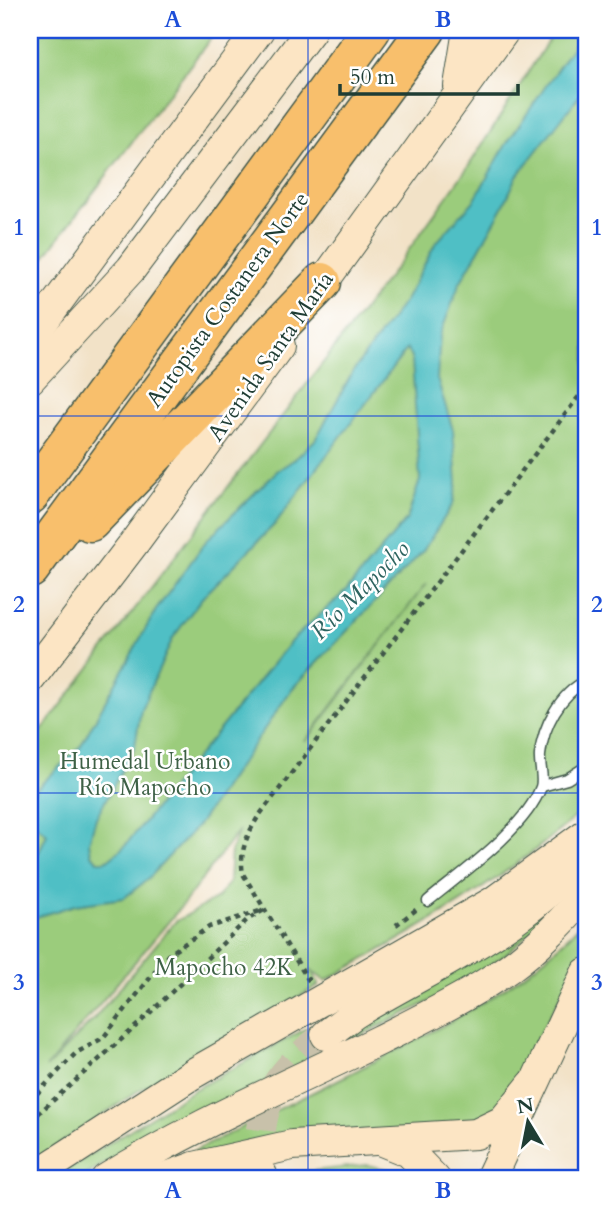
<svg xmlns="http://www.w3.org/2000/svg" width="616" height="1209" font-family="Cardo,serif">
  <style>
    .green { fill: #9bcc7c; stroke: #5d8458; stroke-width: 2; fill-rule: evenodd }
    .water { fill: #50bfc5; stroke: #387e7c; stroke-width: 2; fill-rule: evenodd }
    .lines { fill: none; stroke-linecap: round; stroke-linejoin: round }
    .secondary-tunnel { stroke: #c8c1aa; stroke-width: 30; stroke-dasharray: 30 15; stroke-linecap: butt }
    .service-casing { stroke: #3f564a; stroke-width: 13 }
    .secondary-casing { stroke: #3f564a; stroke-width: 32 }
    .motorway-casing { stroke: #3f564a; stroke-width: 41 }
    .path { stroke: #3f564a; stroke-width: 4.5; stroke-dasharray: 5 5; stroke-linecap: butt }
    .service { stroke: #fff; stroke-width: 10 }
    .secondary { stroke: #fce5c4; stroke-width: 30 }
    .motorway { stroke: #f8bf6c; stroke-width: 38 }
    .grid { fill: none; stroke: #1d4ed8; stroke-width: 2; stroke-opacity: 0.55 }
    .labels { text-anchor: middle; stroke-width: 5; stroke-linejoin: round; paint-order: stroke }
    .street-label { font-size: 23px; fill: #1f3d34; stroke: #fff }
    .park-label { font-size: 23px; fill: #3e6146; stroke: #fff }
    .water-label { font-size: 24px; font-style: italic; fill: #2e6460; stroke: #fff }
    .neatline { fill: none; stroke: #1d4ed8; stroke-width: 2.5 }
    .grid-label { font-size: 23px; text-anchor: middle; font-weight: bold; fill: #1d4ed8 }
  </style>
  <rect width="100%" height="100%" fill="#fff"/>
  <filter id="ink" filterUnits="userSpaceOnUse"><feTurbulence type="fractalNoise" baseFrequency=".0143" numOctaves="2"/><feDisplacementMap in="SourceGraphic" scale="14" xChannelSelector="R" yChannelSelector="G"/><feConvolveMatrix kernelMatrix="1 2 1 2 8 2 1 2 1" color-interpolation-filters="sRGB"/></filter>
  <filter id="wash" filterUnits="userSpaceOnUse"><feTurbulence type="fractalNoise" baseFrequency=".00686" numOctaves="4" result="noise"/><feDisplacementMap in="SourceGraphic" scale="28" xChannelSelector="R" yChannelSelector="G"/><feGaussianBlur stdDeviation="1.57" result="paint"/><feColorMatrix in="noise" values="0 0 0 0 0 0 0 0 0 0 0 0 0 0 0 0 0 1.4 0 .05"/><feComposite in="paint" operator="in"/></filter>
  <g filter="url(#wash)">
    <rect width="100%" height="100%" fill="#f2e2c7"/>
    <!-- green -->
    <g class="green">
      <polygon points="30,30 217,30 30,276"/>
      <path d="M555,30H586V807C508,879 418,930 325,981L311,970L319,985L138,1091L30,1164V746L400,262L468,167ZM426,584L307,740H306ZM239,830L231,850L229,882L217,898L175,922L92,1021L46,1068L181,907Z"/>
      <polygon points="566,893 570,896 504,956 433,1000 126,1150 80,1179 52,1179 195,1089 307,1028 326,1047"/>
      <path d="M586,918V951L495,1114L474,1123L150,1174C224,1135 299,1100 373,1062C450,1023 528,984 586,918Z"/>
      <polygon points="367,1165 410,1174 415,1179 240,1179"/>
    </g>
    <!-- water -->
    <path class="water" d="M584,30H586V87L517,176L503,207L460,283L440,335L437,379L453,430L457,483L453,504L423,551L292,689L198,825L148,879L124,898L75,905L30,919V871L47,834L30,819V795L80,747L156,610L207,540L277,471L295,459L315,440L354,370L406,299L435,244L473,202L507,143ZM407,349L412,360L420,480L407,519L346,591L292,640L124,847L106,861H98L91,854L89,842L96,818L135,746L141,709L173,638L201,599L274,525Z"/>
  </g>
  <g filter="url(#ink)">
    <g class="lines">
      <!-- secondary-tunnel -->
      <path class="secondary-tunnel" d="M262,1175C253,1107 274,1076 326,1035"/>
      <defs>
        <g id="service">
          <polyline points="542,786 567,779 586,767"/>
          <path d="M428,901C462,873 525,829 541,787C544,778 539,765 540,755C543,726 560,694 586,681"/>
        </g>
        <g id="secondary">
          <polyline points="459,86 468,30"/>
          <polyline points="311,299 505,30"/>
          <polyline points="30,339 259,30"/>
          <polyline points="30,379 131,269 311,30"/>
          <polyline points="30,679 134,543 279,346"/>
          <path d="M326,1035L354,1014C429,967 536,925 586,849"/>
          <polyline points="382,1141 409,1152 435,1179"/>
          <polyline points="262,1175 263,1179"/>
          <polyline points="30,1179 194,1073 493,902 586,834"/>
          <path d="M106,1179C193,1125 288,1085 380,1040C424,1018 469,996 509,968C538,947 562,921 586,895"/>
          <polyline points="161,1179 194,1167 292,1145 476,1134 503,1121 532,1085"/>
          <polyline points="490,1179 586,973"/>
        </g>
        <g id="motorway">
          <polyline points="30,495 371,30"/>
          <polyline points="90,522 322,282"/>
          <polyline points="30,569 426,30"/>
        </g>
      </defs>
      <!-- service casing -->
      <use href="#service" class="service-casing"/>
      <!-- secondary casing -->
      <use href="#secondary" class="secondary-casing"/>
      <!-- motorway casing -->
      <use href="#motorway" class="motorway-casing"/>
      <!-- path -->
      <g class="path">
        <polyline points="396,925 417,909"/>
        <path d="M309,981L243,874C239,852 247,835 258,817L586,387"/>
        <polyline points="30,1101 76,1053 103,1038 168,955 209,927 260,911"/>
        <polyline points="30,1121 132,1030 247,920 264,910"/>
      </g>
      <!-- service -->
      <use href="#service" class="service"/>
      <!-- secondary -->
      <use href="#secondary" class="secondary"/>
      <!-- motorway -->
      <use href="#motorway" class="motorway"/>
    </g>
  </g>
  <!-- grid -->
  <path class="grid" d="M308,30V1179M30,416H586M30,793H586"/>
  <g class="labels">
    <!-- street labels -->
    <g class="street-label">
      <text transform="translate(227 299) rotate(-54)" y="8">Autopista Costanera Norte</text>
      <text transform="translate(270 356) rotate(-55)" y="8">Avenida Santa María</text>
    </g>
    <!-- park labels -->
    <g class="park-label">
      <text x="145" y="769">Humedal Urbano<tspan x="145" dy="26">Río Mapocho</tspan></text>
      <text x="224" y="975">Mapocho 42K</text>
    </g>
    <!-- water labels -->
    <g class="water-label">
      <text transform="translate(360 590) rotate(-45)" y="8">Río Mapocho</text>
    </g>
  </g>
  <!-- margin -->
  <rect width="616" height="1209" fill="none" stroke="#fff" stroke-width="77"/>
  <!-- north arrow -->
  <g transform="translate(528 1122) rotate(350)" stroke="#ffffff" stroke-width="5" paint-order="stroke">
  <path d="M0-5L12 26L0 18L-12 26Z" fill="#1f3d34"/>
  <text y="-10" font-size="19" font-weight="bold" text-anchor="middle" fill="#1f3d34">N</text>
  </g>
  <!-- scale -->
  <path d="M340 84v10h178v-10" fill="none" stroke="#1f3d34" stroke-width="3.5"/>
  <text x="350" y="84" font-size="21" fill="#1f3d34" stroke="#ffffff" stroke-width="5" paint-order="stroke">50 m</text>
  <rect x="38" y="38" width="540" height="1132" class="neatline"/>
  <g class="grid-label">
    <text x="173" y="27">A</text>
    <text x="443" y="27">B</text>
    <text x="19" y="235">1</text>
    <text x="597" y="235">1</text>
    <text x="19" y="612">2</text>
    <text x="597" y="612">2</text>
    <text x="19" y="990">3</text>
    <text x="597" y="990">3</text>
    <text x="173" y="1198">A</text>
    <text x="443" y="1198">B</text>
  </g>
</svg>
